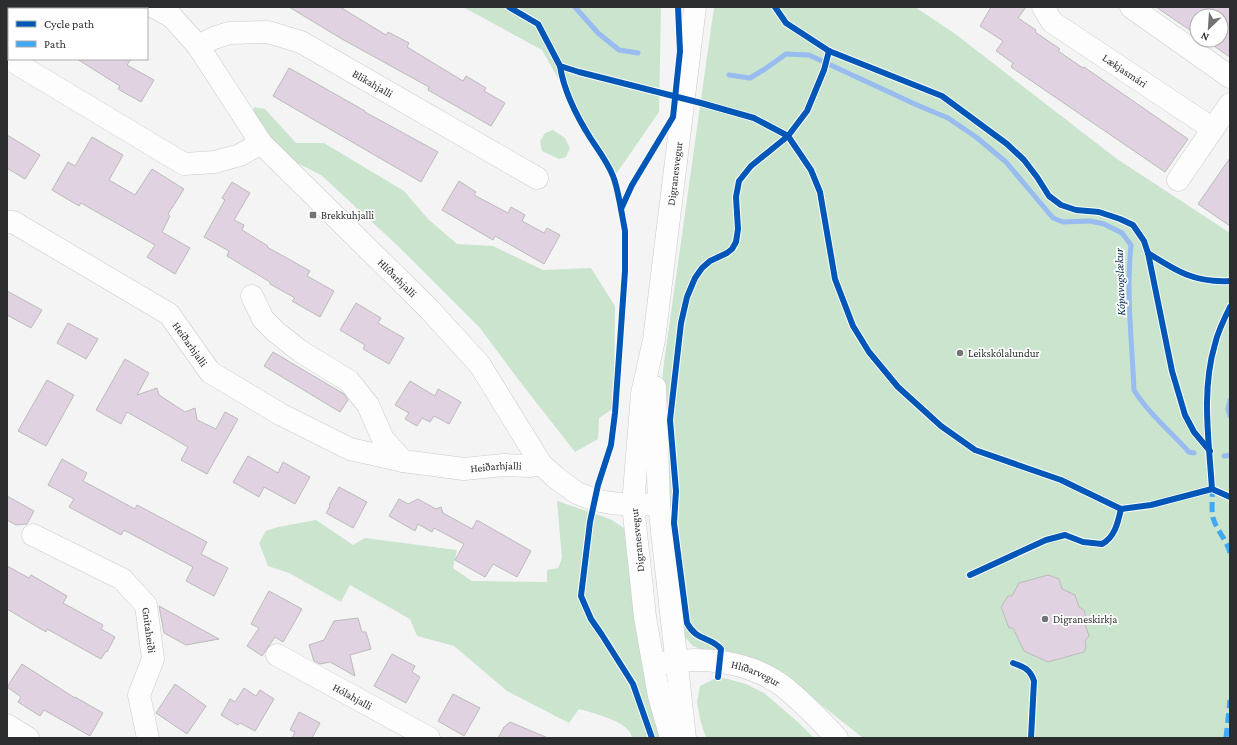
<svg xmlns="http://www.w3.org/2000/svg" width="1237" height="745" font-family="'Crimson Pro',serif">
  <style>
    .green { fill: #cae4ce }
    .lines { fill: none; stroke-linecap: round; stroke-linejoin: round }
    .stream { stroke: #98bcef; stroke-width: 5 }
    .building { fill: #e0d2e0; stroke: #bbb }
    .minor-casing { stroke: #cacacb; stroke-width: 23 }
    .minor { stroke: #fdfdfe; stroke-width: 22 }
    .quiet { stroke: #3fa9f5; stroke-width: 5; stroke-dasharray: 10 5; stroke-linecap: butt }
    .cycleway-casing { stroke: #fff; stroke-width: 8 }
    .cycleway { stroke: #0057b8; stroke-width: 6 }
    .poi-dot { fill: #727374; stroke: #fff; stroke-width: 1.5 }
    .labels { text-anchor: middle; stroke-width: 3.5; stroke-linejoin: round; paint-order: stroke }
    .street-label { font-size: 11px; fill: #2c2d2e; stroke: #fff }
    .poi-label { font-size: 11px; fill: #2c2d2e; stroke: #fff; text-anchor: start }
    .water-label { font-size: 12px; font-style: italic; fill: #052854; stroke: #fff }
  </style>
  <rect width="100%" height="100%" fill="#f4f4f5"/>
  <!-- green -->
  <g class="green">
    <polygon points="463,7 661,7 659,112 614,177 542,50"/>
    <polygon points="714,7 915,7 954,33 1117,159 1230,233 1230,738 863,738 776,669 746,656 729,653 706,651 693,646 680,632 661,408 663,370"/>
    <polygon points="254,107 265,109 296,143 324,143 404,191 428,219 457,244 493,246 543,270 591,268 615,306 614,408 599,418 598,439 575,452 521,383 480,328 398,246 321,175 285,157 252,114"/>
    <polygon points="553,130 565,138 570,148 566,157 559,159 542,151 540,141 545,133"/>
    <path d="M557,501L610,519L627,530L663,738H632C631,722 593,713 579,709L569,723L507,691L454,646L417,636L410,619L350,585L341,602L289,573L268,566L259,543L266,531L278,527L316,520L353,545L365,538L457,550L453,568L472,581L547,582V570L558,568L562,558Z"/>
    <polygon points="718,677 728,679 746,684 764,693 799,723 814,738 706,738 700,719 697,702 700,686"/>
  </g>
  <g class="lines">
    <!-- stream -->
    <g class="stream">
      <polyline points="575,7 598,33 619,50 638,53"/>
      <path d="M729,75L750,78L765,69L786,54L809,55L917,105L948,118L976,137L1006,162L1053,218L1063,222L1090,221L1104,224L1122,233L1131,245C1126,293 1132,342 1134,390C1148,413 1170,431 1189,452L1194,453"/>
      <polyline points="1230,400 1228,409 1230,416"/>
      <polyline points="1224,456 1230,455"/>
    </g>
  </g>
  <!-- building -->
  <g class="building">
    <polygon points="289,7 340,7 386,35 388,32 409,43 407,47 463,81 466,76 486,88 484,91 505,103 491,126 428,90 429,87 342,39"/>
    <polygon points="991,7 1026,7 1018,18 1036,30 1035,32 1060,49 1058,51 1083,68 1084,67 1188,139 1165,172 1011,67 1013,63 996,51 1003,41 980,26"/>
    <polygon points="1156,7 1230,7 1230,57 1205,40 1221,40 1221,16 1197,16 1197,35"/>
    <polygon points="77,59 131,59 127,65 154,80 141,102 118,89 120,86"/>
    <polygon points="289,68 365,111 365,112 438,152 421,182 273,96"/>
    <polygon points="7,135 40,155 25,179 7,168"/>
    <polygon points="92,137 123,155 109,180 135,195 152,169 184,189 168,214 170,216 162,232 190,248 175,274 147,257 155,245 81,203 79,206 52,190 68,162 75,166"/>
    <polygon points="1230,158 1230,226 1198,204"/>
    <polygon points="459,181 476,192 474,195 508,213 511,207 525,215 522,221 544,233 547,228 560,235 544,264 495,236 493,240 442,210"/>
    <polygon points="232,182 250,193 234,220 244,225 242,230 268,246 267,247 310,271 307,276 334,291 320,317 292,301 295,298 270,284 270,282 227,256 229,251 204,237 225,200 222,198"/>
    <polygon points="7,291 42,310 31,328 7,315"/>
    <polygon points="356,303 381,318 378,323 404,338 389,364 363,349 365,345 340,330"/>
    <polygon points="68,323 98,339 86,359 57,343"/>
    <polygon points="273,352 344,394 348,400 340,412 264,366"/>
    <polygon points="125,359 149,373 137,395 157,388 159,395 185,412 195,408 197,420 216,429 225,412 238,419 207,474 181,460 188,447 164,433 127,412 121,424 96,410"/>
    <polygon points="47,380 74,395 46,446 18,431"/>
    <polygon points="410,381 435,396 438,389 461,402 449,424 434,416 430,422 422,418 417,426 405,419 409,413 395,405"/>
    <polygon points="248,456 278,473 283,462 310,477 295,504 264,487 259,497 233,482"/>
    <polygon points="62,459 87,473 83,481 135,509 137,505 207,542 201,554 228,568 214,596 186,581 193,567 124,530 121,535 69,507 74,499 48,485"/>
    <polygon points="339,487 367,502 353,528 326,513 330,506 329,505"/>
    <polygon points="7,496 34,511 27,524 16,525 7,520"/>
    <polygon points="399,499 408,504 418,499 436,509 441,507 443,513 472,529 477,520 531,551 517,577 493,564 485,577 455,560 464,544 434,528 432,532 418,524 415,531 389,516"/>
    <polygon points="7,566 29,578 31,575 67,596 63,603 103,625 101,629 115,637 107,652 106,651 101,659 47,629 46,632 7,609"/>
    <polygon points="1048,575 1059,579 1062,589 1075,595 1079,607 1084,610 1086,617 1084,621 1089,636 1085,641 1086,647 1084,652 1048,662 1024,651 1013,628 1009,628 1001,607 1008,596 1012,596 1019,583"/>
    <polygon points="269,591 302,609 283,642 275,637 262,656 247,646 259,628 251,624"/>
    <polygon points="159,606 219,639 186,645 164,633"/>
    <polygon points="358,618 362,632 366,632 371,649 350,655 355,676 330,662 320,664 314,661 309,645 324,640 334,621"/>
    <polygon points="392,654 415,666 412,672 420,677 406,703 374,686"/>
    <polygon points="22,664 75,698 75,697 103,713 90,736 44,710 40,716 18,702 21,697 7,687"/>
    <polygon points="175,684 206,706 187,734 156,713"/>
    <polygon points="244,688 256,696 260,690 274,699 255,731 240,723 238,725 221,715 230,699 235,702"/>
    <polygon points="453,694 480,708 464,736 438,721"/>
    <polygon points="299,712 320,723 312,738 292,738 295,732 290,730"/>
    <polygon points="510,722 548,738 498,738 504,727"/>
  </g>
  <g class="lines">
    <defs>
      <g id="minor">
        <path id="s1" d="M154,7L172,17L198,46L261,143L430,310L480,365L541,464L555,477L577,493L595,500L611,503L633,505L659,504"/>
        <path id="s2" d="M1043,7L1052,22L1213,129"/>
        <polyline points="1131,7 1230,77"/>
        <path id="s3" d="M198,46L214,38L229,33L268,32L301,42L537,178"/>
        <polyline points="9,59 184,164 215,162 240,155 261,143"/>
        <polyline points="1178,180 1230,104"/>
        <path id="s4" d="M7,222H13L169,314L210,372L280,414L350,449L403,461L464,469L504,465L530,466L541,464"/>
        <polyline points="252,296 263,319 276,332 300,351 349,381 368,405 383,439 403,461"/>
        <polyline points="655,387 659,504 685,738"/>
        <path id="s5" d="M33,535L122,579L146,605L153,659L139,695L148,738"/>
        <path id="s6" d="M277,655L429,738"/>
        <path id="s7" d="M662,663C703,656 750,661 784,687C803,702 820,720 837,738"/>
        <polyline points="7,725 28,738"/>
        <path id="s8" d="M671,738L659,696L645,617L633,505L642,394L654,340L695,7"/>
      </g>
    </defs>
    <!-- minor casing -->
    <use href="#minor" class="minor-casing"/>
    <!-- minor -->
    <use href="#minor" class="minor"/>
    <!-- quiet -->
    <g class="quiet">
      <path d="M1212,487C1213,497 1211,509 1213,518C1217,531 1227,540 1230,553"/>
      <polyline points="1226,738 1230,700"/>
    </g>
    <defs>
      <g id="cycleway">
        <polyline points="509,7 538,24 560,66 579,72 701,103 754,118 788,136 811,170 820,192 835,279 853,326 869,352 898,387 941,426 975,450 1061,480 1121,509 1151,505 1212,489 1230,497"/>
        <polyline points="775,7 786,23 829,51 942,96 1007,144 1024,160 1037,177 1049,196 1061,205 1076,210 1099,212 1120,219 1133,225 1144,241 1148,253 1172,371 1185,415 1194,432 1210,451"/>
        <path d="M560,66C564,92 577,117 591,139C599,151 608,163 613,176C617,186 619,199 621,209"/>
        <path d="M1148,253C1176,271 1195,283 1230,281"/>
        <path d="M1212,489C1209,441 1201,391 1215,344C1218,331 1224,319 1230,307"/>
        <path d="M970,575L1046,540L1065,535L1083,542L1102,544C1115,537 1118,522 1121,509"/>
        <path d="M1013,663C1024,667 1030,669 1034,681L1031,738"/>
        <path d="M718,677L721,649C710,636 697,642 687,623L674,523L676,491L670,420L681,323L687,297L695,278L702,268L710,261L727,253L732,249L736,242L738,229L736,197L739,181L751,166L788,136L807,111L824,70L829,51"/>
        <polyline points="652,738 633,684 602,635 591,619 581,596 590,522 598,485 611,445 615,413 625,271 625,231 621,209 632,185 673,117 680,51 678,7"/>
      </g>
    </defs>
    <!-- cycleway casing -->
    <use href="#cycleway" class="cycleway-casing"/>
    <!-- cycleway -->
    <use href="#cycleway" class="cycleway"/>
  </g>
  <!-- markers -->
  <g class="poi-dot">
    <rect x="309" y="211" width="8" height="8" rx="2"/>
    <circle cx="960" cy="353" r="4"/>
    <circle cx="1045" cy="619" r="4"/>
  </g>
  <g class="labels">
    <!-- street labels -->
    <g class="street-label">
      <text dy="4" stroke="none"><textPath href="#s2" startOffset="105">Lækjasmári</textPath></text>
      <text dy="4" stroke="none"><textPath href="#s3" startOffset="190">Blikahjalli</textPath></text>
      <text dy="4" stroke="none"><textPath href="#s8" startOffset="571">Digranesvegur</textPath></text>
      <text dy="4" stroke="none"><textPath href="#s1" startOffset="367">Hlíðarhjalli</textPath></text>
      <text dy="4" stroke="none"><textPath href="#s4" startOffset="224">Heiðarhjalli</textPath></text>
      <text dy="4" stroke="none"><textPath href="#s4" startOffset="566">Heiðarhjalli</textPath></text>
      <text transform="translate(637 540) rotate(-96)" y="4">Digranesvegur</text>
      <text dy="4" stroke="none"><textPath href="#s5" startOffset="160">Gnitaheiði</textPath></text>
      <text dy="4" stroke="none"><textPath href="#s7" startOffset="96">Hlíðarvegur</textPath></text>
      <text dy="4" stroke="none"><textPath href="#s6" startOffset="86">Hólahjalli</textPath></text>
    </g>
    <!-- poi labels -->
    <g class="poi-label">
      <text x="321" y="219">Brekkuhjalli</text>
      <text x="968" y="357">Leikskólalundur</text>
      <text x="1053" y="623">Digraneskirkja</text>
    </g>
    <!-- water labels -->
    <g class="water-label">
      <text transform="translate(1120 282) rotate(-92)" y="4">Kópavogslækur</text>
    </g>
  </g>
  <!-- border -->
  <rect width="1237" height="745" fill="none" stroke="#2c2d2e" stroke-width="16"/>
  <!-- legend -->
  <rect x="8" y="8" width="140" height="52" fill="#ffffff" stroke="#ababab"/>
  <rect x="16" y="21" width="20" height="6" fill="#0057b8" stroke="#ababab"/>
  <text x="44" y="28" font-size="12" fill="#2c2d2e">Cycle path</text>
  <rect x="16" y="41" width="20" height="6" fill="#3fa9f5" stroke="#ababab"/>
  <text x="44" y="48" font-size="12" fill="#2c2d2e">Path</text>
  <!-- north arrow -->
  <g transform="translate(1209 28) rotate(205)"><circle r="19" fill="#ffffff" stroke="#ababab"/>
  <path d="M0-3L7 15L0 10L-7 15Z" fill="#727374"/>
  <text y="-6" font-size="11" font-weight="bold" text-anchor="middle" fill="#2c2d2e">N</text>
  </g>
</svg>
